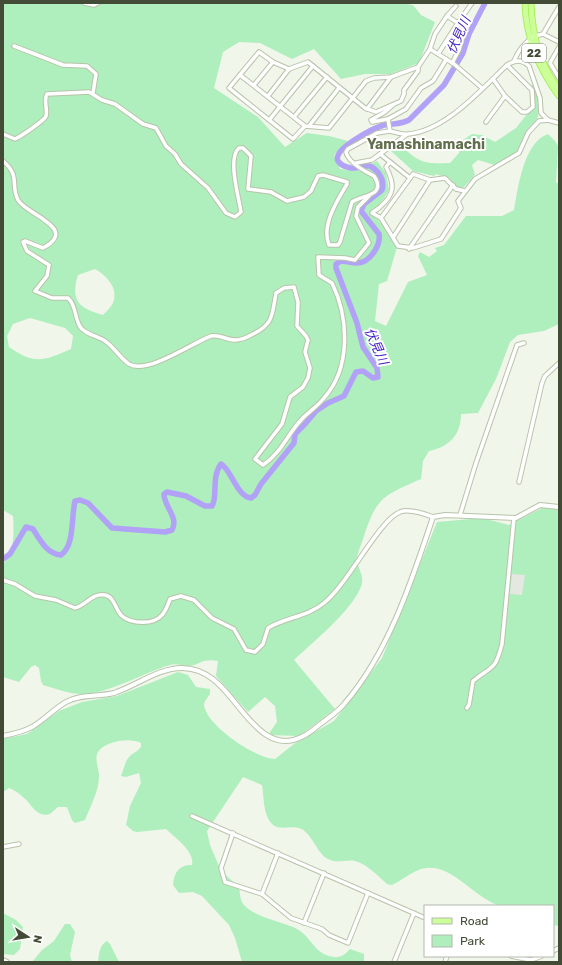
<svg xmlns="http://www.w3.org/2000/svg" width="562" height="965" font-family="Rubik,'Noto Sans JP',sans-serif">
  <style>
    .green { fill: #afeebd; fill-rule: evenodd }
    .parking { fill: #e5e7e1 }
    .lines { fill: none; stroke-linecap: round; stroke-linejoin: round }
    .river { stroke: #b1a1f7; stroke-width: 5.5 }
    .minor-casing { stroke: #b9c3ab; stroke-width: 5.5 }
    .tertiary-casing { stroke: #b9c3ab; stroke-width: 6 }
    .primary-casing { stroke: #aaef5e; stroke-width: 7 }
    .minor { stroke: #fff; stroke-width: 3.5 }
    .tertiary { stroke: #fff; stroke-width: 4 }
    .primary { stroke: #cdff99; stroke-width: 5 }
    .labels { text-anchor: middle; stroke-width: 4; stroke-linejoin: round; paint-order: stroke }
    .shield { fill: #fff; stroke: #7b8172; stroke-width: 1 }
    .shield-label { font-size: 11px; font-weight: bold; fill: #434b36 }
    .water-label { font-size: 13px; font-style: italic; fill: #4324c2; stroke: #fff }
    .quarter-label { font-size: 14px; font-weight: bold; fill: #626f4d; stroke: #fff }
  </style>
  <rect width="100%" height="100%" fill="#f0f6e9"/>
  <!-- green -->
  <g class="green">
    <path d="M3,3H400L413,5L421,15L435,22L419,63L391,74H365L341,79L314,49L292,59L260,43L239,42L223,52L214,88L258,117L285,147L307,133L329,136L348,141L334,155L340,169L359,171L377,161L386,173L389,190L379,206L370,212L383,225L397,247L387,281L379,284L375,321L386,326L408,282L427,275L418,256L420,252L429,257L437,251L435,248L444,245L466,216H502L514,210C518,187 524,142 548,134L555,141L558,146L556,182L559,185V324L544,331L518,335L510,342L496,379L478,413L461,414C461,435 449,447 429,451L423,461L421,479C382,496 376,498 363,539C361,545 357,554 357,560C358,571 366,576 360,589C349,613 314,641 294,660L335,709L299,736L268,735L277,722L275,706L265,697L248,712L216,676L218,661C200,658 202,665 188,666C182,666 176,663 170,665C142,673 115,691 86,694C72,695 57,689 43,685L41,681L39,668L35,665L31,667L19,682L3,677V564C15,553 14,532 13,516L3,510ZM95,269C106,275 119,288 113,303C111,307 106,312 103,315C79,308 70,301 78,275ZM30,318L65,328L73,336L71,349C43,361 35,365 9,347L7,336L13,324Z"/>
    <path d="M532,85H534L539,99V111L537,120L529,128L518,153L498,166L478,160L472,165L475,175L463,188H456L450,179L436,174L434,176L413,171L391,151L400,145C420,163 423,164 450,163L459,153L460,142L472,134L482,135L495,142L516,128L535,104Z"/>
    <path d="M544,507L559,510V926L553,925V906C540,906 508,909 498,905C471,896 447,856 416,871C408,875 400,881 392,885L387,884C378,876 367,864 355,861C346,859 336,864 328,859C316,853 313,833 299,828C292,826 284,829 277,827C263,822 264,797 262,785L243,777L207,831L210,845L221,871L239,887C240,893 240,901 244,905C256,918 281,921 297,929C310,936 314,952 329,956C339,959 344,956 350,949L364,954V962H242L235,938L229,925L202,896L193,892L179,893L173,885C174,872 179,865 192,865C195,851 175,838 166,829L137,832L133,831L126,825L130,806L141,783L139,773L126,777L121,776C124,769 125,760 131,755C135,752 138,751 141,747V743C131,737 105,741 98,752C94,758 99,769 99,776C99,791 90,807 85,820L75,823L72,820L67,807H58L50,814C36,818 32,804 23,797C19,793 14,790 9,788L3,792V739L27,734L59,711L82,702L117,696L178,672L188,675L196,687L210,689V694C208,697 205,700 204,704C204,724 256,759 275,759L294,744L334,721L382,658L437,522L482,518L509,525Z"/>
    <polygon points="3,913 16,920 23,927 20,949 14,955 3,954"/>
    <polygon points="65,924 70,924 75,932 70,955 72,962 32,962 42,950 54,941"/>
    <path d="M107,941L110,944L119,962H98C99,955 99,945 107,941Z"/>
  </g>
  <!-- parking -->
  <polygon class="parking" points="512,574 525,575 522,595 510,594"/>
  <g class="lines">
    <!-- river -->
    <path class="river" d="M3,559L10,554L26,527L33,529C40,540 47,554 61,555C75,545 71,517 75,501L80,500L88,503L112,528L165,532L172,530C179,517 164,507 164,494L167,492L186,496L205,506H212C218,497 211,477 221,464C231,469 237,497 251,498L255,495L261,484L294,443L295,434L305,424L316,411L328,403L344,396L356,372L363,371L373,378L378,377L377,368L363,347L357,323L336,268V264L341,261C346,261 352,263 357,263C370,263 381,245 379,234L361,211L364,204L382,190C385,180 379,171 370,166C363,165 358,169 351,168C346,167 341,166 338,161C332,149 374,128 384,125C393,123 400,125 409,120L444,85L463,53L469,34L485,3"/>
    <defs>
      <g id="minor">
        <polyline points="84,3 94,5 98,3"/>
        <polyline points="543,34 559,42"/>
        <polyline points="14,46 63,65 87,66 96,74 93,93"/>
        <polyline points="559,47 550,63 559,78"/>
        <polyline points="430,49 454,64 482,88"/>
        <polyline points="438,54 458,23 447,16 456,6"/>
        <path d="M514,61C520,47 528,37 543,34L559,7"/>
        <polyline points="452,63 459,50 465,27 458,23 472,3"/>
        <polyline points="240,75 305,126 329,128 366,81 374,78 391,77 418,67"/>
        <polyline points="493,79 505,96 522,112 527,112 533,107 532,90 507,65"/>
        <polyline points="254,85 273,62"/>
        <polyline points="268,96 289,69"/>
        <path d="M393,105L385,112L371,120L372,122L388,119L390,131C395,132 402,135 408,134C445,131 481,90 507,65C515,60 521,59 529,66L540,98L541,113L548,120"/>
        <polyline points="367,109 391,77"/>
        <polyline points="294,117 327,77"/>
        <polyline points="270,119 313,66"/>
        <polyline points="388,119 406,109 421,88 433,81 446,60"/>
        <polyline points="486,122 505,96"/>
        <polyline points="305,126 293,139 229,88 259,52 273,62 289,69 308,62 365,108 376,112 401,101 404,94 404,90 418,71 418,67 430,49 435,34 447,16"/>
        <polyline points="309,126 339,88"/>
        <path d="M3,134L15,139C20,137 45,120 46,116C48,108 43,101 47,94L89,92L102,100L115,104L143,124L156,128L166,146L175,154L181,164L208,188L226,213L235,217L241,212C239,198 227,158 239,148H243L251,156L248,189L271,192L287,201L304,197L311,191L318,176L323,175L347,182V184C337,201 321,225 329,245H338L340,242L352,202C362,195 387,196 374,176C366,172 348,162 346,152L348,149L377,133L390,131"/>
        <polyline points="406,135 380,154 410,178"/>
        <path d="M3,161C21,176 10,185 18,200C25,214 80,228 43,248L25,241L23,242L27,251L49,265L47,276L35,291L52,298H68C77,306 74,319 81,328C87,335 98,336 105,341C114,347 120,358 129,364C147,375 192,343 211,336C220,334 226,340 235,340C241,340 248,337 253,334C274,324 272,314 276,293L284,288L294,287L298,302L297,326L306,336L308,340L305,352L310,368L308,378L303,387L290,397L282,424L255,459L263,465C281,453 286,437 300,421C307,413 317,407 324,398C351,368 349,318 332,283L319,275L318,257L345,258L355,260L369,243L356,216L358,207L369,196"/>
        <polyline points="356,163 372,160 380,154"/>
        <polyline points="465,191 456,189 445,178 430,180 413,174 381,218 398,246 413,248 441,239 461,208 458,201 475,179 519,153 528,133 539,121 548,120 559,123"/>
        <path d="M381,218L372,213C375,210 377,210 380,207C395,194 395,184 386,167L390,162"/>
        <polyline points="394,236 430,180"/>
        <polyline points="409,249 453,185"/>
        <polyline points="519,482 542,383 545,376 559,363"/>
        <polyline points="460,515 476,463 517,345 524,343"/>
        <path d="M3,580L15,584L35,596L56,600L75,608C87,605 91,593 105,595C115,597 115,610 122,616C131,624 154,625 162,615C166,611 168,604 170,599L181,596L194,600L212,618L234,629L246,650L255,652L263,644L268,628C286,617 307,617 324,603C348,584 379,520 400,512C409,508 425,514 433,517"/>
        <path d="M467,708L469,705L473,681C493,665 495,671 502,644L514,518"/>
        <polyline points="192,816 425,918"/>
        <polyline points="233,833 221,868 225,882 262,894 291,918 322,929 329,935 348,943 368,893"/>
        <polyline points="3,847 19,844"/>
        <polyline points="262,894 278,853"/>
        <polyline points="304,923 324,873"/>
        <polyline points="553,951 559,948"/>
        <polyline points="511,956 531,960 542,956"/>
        <polyline points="394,962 414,913"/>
        <polyline points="445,962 447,956"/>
      </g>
      <g id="tertiary">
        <path d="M3,736C13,734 23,732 32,727C44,720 54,709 66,702C80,694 98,697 114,693C136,686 158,668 182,668C222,668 236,714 265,734C285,748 303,739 319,725C328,718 338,712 345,703C389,652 412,580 433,517L445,515L516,518L540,505L559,507"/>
        <polyline points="3,960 7,962"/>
      </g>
      <g id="primary">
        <path d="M525,3C526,38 538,68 559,96"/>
        <path d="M531,3C532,34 539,64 559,89"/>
      </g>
    </defs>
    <!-- minor casing -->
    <use href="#minor" class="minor-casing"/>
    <!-- tertiary casing -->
    <use href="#tertiary" class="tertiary-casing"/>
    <!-- primary casing -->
    <use href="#primary" class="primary-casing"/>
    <!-- minor -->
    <use href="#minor" class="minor"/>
    <!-- tertiary -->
    <use href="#tertiary" class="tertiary"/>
    <!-- primary -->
    <use href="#primary" class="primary"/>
  </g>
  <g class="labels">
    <!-- shield labels -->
    <rect class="shield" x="522" y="44" width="24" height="18" rx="3"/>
    <g class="shield-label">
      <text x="534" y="57">22</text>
    </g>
    <!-- water labels -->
    <g class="water-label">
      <text transform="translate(458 35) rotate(-66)" y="5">伏見川</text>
      <text transform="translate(377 346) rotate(66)" y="5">伏見川</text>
    </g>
    <!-- quarter labels -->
    <g class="quarter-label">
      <text x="426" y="149">Yamashinamachi</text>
    </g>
  </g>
  <!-- border -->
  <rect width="562" height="965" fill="none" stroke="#434b36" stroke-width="8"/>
  <!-- legend -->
  <rect x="424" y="905" width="130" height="52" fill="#ffffff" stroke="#b4b7af"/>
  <rect x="432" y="918" width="20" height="6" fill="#cdff99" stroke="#b4b7af"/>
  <text x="460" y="925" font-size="12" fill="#434b36">Road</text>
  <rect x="432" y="935" width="20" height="12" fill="#afeebd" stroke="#b4b7af"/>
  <text x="460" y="945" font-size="12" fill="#434b36">Park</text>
  <!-- north arrow -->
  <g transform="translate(28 937) rotate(102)" stroke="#ffffff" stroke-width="3" paint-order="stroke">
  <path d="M0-3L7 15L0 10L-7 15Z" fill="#434b36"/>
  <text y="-6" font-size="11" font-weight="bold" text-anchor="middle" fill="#434b36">N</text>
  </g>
</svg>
